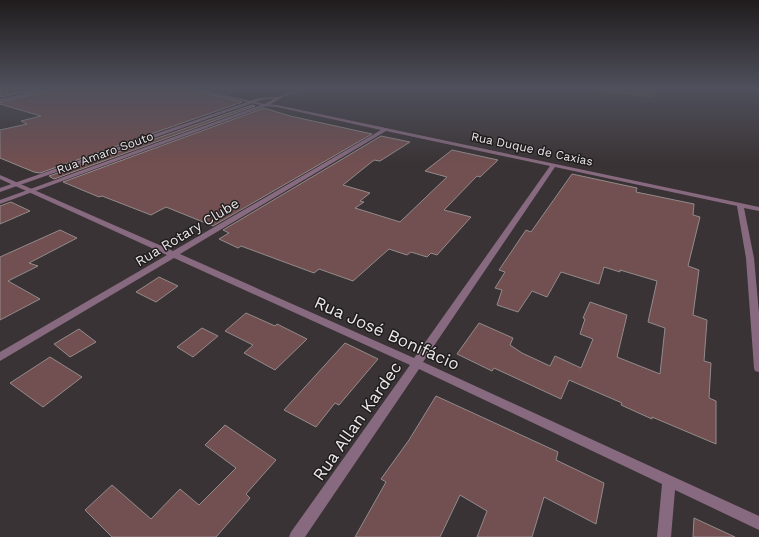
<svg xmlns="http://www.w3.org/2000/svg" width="759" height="537" font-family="'Work Sans',sans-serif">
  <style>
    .green { fill: #5c4740 }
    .building { fill: #724f50; stroke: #938b8b }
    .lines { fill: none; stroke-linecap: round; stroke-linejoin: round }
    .minor { fill: #876a7f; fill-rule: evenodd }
    .tertiary { fill: #876a7f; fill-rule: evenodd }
    .labels { text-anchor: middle; stroke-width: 3; stroke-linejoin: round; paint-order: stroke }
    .far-street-label { font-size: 12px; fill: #ece7e9; stroke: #1f1c1d }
    .street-label { font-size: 14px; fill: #ece7e9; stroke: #1f1c1d }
    .near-street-label { font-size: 17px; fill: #ece7e9; stroke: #1f1c1d }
  </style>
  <rect width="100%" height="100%" fill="#3a3335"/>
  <!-- green -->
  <polygon class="green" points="574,88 657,88 653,98"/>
  <!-- building -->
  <g class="building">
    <polygon points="0,88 47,88 0,97"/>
    <polygon points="58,88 188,88 189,89 242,102 40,173 34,172 0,158 0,130 27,124 21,121 41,116 0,104 0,102 57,89"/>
    <polygon points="252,105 255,106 54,179 49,176"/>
    <polygon points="264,108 290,116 372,134 213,226 166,207 151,215 102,196 99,197 63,182"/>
    <polygon points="381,136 410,142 380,161 374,160 343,185 370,193 360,201 364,202 355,208 400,222 447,177 425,171 452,150 498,160 480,177 477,176 444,210 471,217 437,255 431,253 427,257 411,252 407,255 389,249 353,281 319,269 314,273 241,246 238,248 219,239 229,233 223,230"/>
    <polygon points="572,174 637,188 636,192 694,204 693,215 700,217 688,266 699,270 693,315 707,320 704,361 711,363 709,398 716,401 716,444 652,417 652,419 621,405 622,403 569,380 561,399 494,368 492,371 457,354 479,323 513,338 510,345 522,353 550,366 555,356 581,368 593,339 580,334 585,319 583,318 590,302 627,315 617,357 660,374 665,328 648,322 657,281 620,270 620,272 604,267 599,284 561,272 547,297 532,291 518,312 497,305 502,290 495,288 505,272 499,270 526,230 531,232"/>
    <polygon points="11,202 30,211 0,224 0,206"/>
    <polygon points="60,230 77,238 29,263 38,266 8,281 40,299 0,320 0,257"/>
    <polygon points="159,277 178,286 156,302 136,292"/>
    <polygon points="246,313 275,326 277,324 307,339 275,370 244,353 253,345 225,331"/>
    <polygon points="202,328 218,336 193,357 177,347"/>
    <polygon points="79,329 96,342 70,357 54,344"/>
    <polygon points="345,343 378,359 339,405 335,403 316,427 284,410"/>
    <polygon points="50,357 82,377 43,407 10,383"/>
    <polygon points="436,396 558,452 556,460 604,483 596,524 544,497 532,537 477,537 487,511 460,495 440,537 355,537 386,482 381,479 409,440"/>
    <polygon points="225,425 276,460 246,494 250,498 216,537 112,537 85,510 112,485 151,519 180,489 199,505 236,468 205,445"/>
    <polygon points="694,518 735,537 693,537"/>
  </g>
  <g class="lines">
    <!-- minor -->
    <g class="minor">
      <polygon points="52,88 57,88 0,101 0,99"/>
      <path d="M189,88H194L264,104L277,105L759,207V211L744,208L754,258L759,313V372L755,371L754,368L746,258L737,206L555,167L423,362L759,516V530L675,490L671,537H657L662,484L419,369L305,537H289L291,532L410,365L174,258L0,361V352L167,255L0,179V175L173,251L381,130L277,107L264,106ZM386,131L550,166L414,358L180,254Z"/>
    </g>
    <!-- tertiary -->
    <polygon class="tertiary" points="304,88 308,88 284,96 269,105 0,204 0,200 267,103 275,98 261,100 0,192 0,188 259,98 278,97"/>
  </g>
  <!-- sky -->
  <linearGradient id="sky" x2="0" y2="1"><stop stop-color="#201c1d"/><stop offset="0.54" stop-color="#4f505c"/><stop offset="1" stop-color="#4f505c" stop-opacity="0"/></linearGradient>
  <rect width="759" height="163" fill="url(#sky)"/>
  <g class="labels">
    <!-- far-street labels -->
    <g class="far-street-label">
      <text transform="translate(532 149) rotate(12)" y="4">Rua Duque de Caxias</text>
      <text transform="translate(105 153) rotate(-20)" y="4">Rua Amaro Souto</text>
    </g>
    <!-- street labels -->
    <g class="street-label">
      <text transform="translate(187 232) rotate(-31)" y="5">Rua Rotary Clube</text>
    </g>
    <!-- near-street labels -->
    <g class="near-street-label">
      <text transform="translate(387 333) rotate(24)" y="6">Rua José Bonifácio</text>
      <text transform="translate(357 421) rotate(-55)" y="6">Rua Allan Kardec</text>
    </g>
  </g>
</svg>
